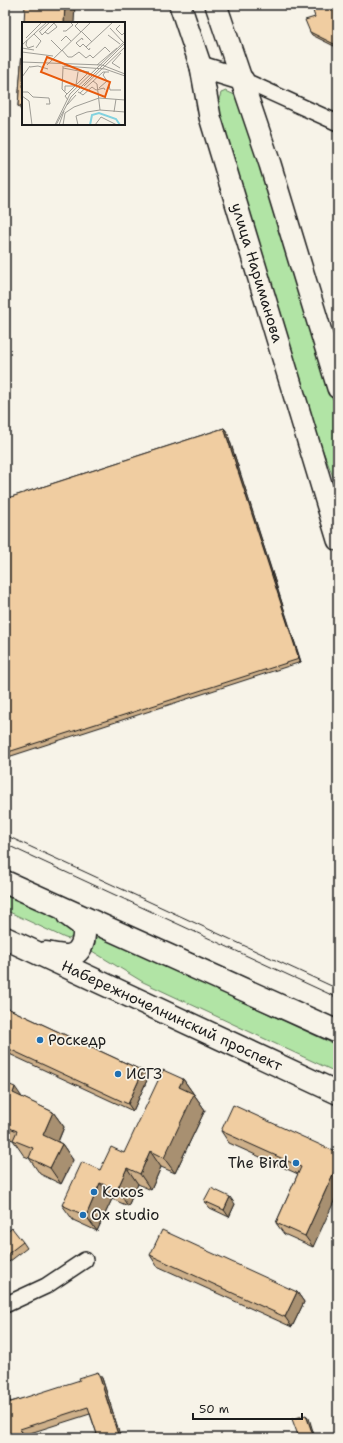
<svg xmlns="http://www.w3.org/2000/svg" width="343" height="1443" font-family="'Shantell Sans',sans-serif">
  <style>
    .green { fill: #b1e4a5; stroke: #668060 }
    .lines { fill: none; stroke-linecap: round; stroke-linejoin: round }
    .street-casing { stroke: #1c1c1c; stroke-width: 18 }
    .secondary-casing { stroke: #1c1c1c; stroke-width: 24 }
    .primary-casing { stroke: #1c1c1c; stroke-width: 25 }
    .street { stroke: #f7f3e8; stroke-width: 15 }
    .secondary { stroke: #f7f3e8; stroke-width: 21 }
    .primary { stroke: #f7f3e8; stroke-width: 22 }
    .tram { stroke: #1c1c1c; stroke-width: 1 }
    .wall { fill: #ceb08a; stroke: #1c1c1c }
    .shaded-wall { fill: #a89071; stroke: #1c1c1c }
    .building { fill: #f0cda1; stroke: #1c1c1c }
    .poi-dot { fill: #1f6fb2; stroke: #f7f3e8; stroke-width: 1.5 }
    .labels { text-anchor: middle; stroke-width: 3.5; stroke-linejoin: round; paint-order: stroke }
    .street-label { font-size: 15px; fill: #1c1c1c; stroke: #f7f3e8 }
    .poi-label { font-size: 15px; fill: #1c1c1c; stroke: #f7f3e8; text-anchor: start }
    .inset-river { fill: none; stroke: #83d2df; stroke-width: 2 }
    .inset-road { fill: none; stroke: #9f9d96; stroke-width: 1 }
    .view { fill: #e8590c; fill-opacity: 0.15; stroke: #e8590c; stroke-width: 2 }
    .inset-edge { fill: none; stroke: #1c1c1c; stroke-width: 2 }
  </style>
  <rect width="100%" height="100%" fill="#f7f3e8"/>
  <filter id="ink" filterUnits="userSpaceOnUse"><feTurbulence type="fractalNoise" baseFrequency=".025" numOctaves="2"/><feDisplacementMap in="SourceGraphic" scale="8" xChannelSelector="R" yChannelSelector="G"/><feConvolveMatrix kernelMatrix="1 2 1 2 8 2 1 2 1" color-interpolation-filters="sRGB"/></filter>
  <g filter="url(#ink)">
    <!-- green -->
    <g class="green">
      <polygon points="226,91 237,96 242,103 322,367 338,406 338,489 315,431 217,106 221,93"/>
      <polygon points="5,892 71,922 75,927 73,936 69,939 65,938 5,910"/>
      <polygon points="94,933 338,1046 338,1073 143,982 87,948"/>
    </g>
    <g class="lines">
      <defs>
        <g id="street">
          <polyline points="243,80 338,123"/>
          <polyline points="5,1305 46,1286 85,1260"/>
        </g>
        <g id="secondary">
          <path id="s1" d="M180,5L201,67L210,117L338,540"/>
          <polyline points="216,5 270,164 338,388"/>
          <polyline points="201,67 243,80"/>
        </g>
        <g id="primary">
          <polyline points="5,882 338,1032"/>
          <path id="s2" d="M5,938L338,1093"/>
          <path d="M46,953C52,954 61,956 68,956C82,954 86,938 83,926L68,915"/>
        </g>
      </defs>
      <!-- street casing -->
      <use href="#street" class="street-casing"/>
      <!-- secondary casing -->
      <use href="#secondary" class="secondary-casing"/>
      <!-- primary casing -->
      <use href="#primary" class="primary-casing"/>
      <!-- street -->
      <use href="#street" class="street"/>
      <!-- secondary -->
      <use href="#secondary" class="secondary"/>
      <!-- primary -->
      <use href="#primary" class="primary"/>
      <!-- tram -->
      <g class="tram">
        <polyline points="5,835 338,989"/>
        <polyline points="5,844 338,998"/>
      </g>
    </g>
    <!-- wall -->
    <g class="wall">
      <polygon points="338,5 338,48 312,35 310,32 315,17"/>
      <polygon points="23,38 23,113 18,106"/>
      <polygon points="224,428 227,432 301,662 5,758 5,499"/>
      <polygon points="5,1007 143,1071 148,1078 133,1111 5,1052"/>
      <polygon points="183,1079 205,1110 175,1173 161,1167 151,1190 138,1184 128,1206 112,1199 97,1231 73,1220 62,1205 100,1170 124,1153"/>
      <polygon points="5,1083 23,1098 53,1112 64,1127 58,1142 62,1144 73,1160 61,1184 40,1174 29,1158 24,1156 13,1140 7,1138 5,1135"/>
      <polygon points="221,1131 338,1153 313,1247 284,1234 276,1223 298,1174 229,1143"/>
      <polygon points="204,1201 235,1204 229,1217 210,1208"/>
      <polygon points="5,1234 23,1242 27,1248 5,1265"/>
      <polygon points="150,1255 297,1292 304,1302 292,1327 157,1266"/>
      <polygon points="102,1378 121,1438 85,1438 97,1434 90,1414 24,1435 25,1438 5,1438 5,1391 8,1395 10,1402"/>
    </g>
    <!-- shaded-wall -->
    <g class="shaded-wall">
      <polygon points="65,5 75,5 74,23 64,23"/>
      <polygon points="224,428 227,432 301,662 299,659"/>
      <polygon points="143,1071 148,1078 133,1111 128,1104"/>
      <polygon points="183,1079 205,1110 175,1173 164,1158 179,1087"/>
      <polygon points="15,1087 26,1103 13,1093"/>
      <polygon points="53,1112 64,1127 54,1151 43,1135"/>
      <polygon points="62,1144 73,1160 61,1184 50,1168"/>
      <polygon points="150,1151 161,1167 151,1190 140,1174"/>
      <polygon points="338,1163 338,1193 313,1247 305,1236"/>
      <polygon points="127,1168 138,1184 128,1206 117,1190"/>
      <polygon points="100,1183 112,1199 97,1231 86,1216"/>
      <polygon points="230,1197 235,1204 229,1217 224,1210"/>
      <polygon points="297,1292 304,1302 292,1327 285,1317"/>
      <polygon points="98,1372 102,1378 121,1438 119,1438"/>
      <polygon points="5,1391 8,1395 13,1409 8,1403"/>
      <polygon points="306,1415 309,1418 315,1438 314,1438"/>
      <polygon points="20,1429 24,1435 25,1438 21,1433"/>
    </g>
    <!-- building -->
    <g class="building">
      <polygon points="25,5 65,5 64,23 24,23"/>
      <polygon points="311,5 338,5 338,46 310,32 305,20 315,17"/>
      <polygon points="23,38 23,107 18,106"/>
      <polygon points="224,428 299,659 5,753 5,499"/>
      <polygon points="5,1007 143,1071 128,1104 5,1047"/>
      <polygon points="163,1070 183,1079 179,1087 194,1094 164,1158 150,1151 140,1174 127,1168 117,1190 100,1183 86,1216 62,1205 82,1162 100,1170 111,1147 124,1153"/>
      <polygon points="5,1083 15,1087 13,1093 53,1112 43,1135 62,1144 50,1168 29,1158 33,1148 13,1140 17,1131 5,1126"/>
      <polygon points="233,1105 338,1153 338,1163 305,1236 276,1223 301,1167 221,1131"/>
      <polygon points="211,1188 230,1197 224,1210 204,1201"/>
      <polygon points="12,1228 23,1242 5,1256 5,1234"/>
      <polygon points="162,1230 297,1292 285,1317 150,1255"/>
      <polygon points="98,1372 119,1438 85,1438 97,1434 88,1407 20,1429 21,1433 5,1438 5,1393 8,1403 80,1380 79,1378"/>
      <polygon points="306,1415 314,1438 299,1438 292,1419"/>
    </g>
  </g>
  <!-- markers -->
  <g class="poi-dot">
    <circle cx="40" cy="1040" r="4"/>
    <circle cx="118" cy="1074" r="4"/>
    <circle cx="296" cy="1163" r="4"/>
    <circle cx="94" cy="1192" r="4"/>
    <circle cx="83" cy="1215" r="4"/>
  </g>
  <g class="labels">
    <!-- street labels -->
    <g class="street-label">
      <text dy="5" stroke="none"><textPath href="#s1" startOffset="279">улица Нариманова</textPath></text>
      <text dy="5" stroke="none"><textPath href="#s2" startOffset="184">Набережночелнинский проспект</textPath></text>
    </g>
    <!-- poi labels -->
    <g class="poi-label">
      <text x="48" y="1045">Роскедр</text>
      <text x="126" y="1079">ИСГЗ</text>
      <text x="288" y="1168" text-anchor="end">The Bird</text>
      <text x="102" y="1197">Кокоs</text>
      <text x="91" y="1220">Ox studio</text>
    </g>
  </g>
  <!-- overview -->
  <g transform="translate(22 22)">
    <rect width="103" height="103" fill="#f7f3e8"/>
    <path class="inset-river" d="M68,103L70,93L77,91L94,97L98,103"/>
    <path class="inset-road" d="M57,0L53,4L59,10M98,3L94,7L100,13L103,10M88,6L101,20M41,9H44L51,3L48,0M59,9L70,20M17,10L28,0M18,10L20,13L33,0M23,10L26,12L35,5L32,1M12,12L19,19L14,26M86,13L98,22M4,16L20,0M5,18L4,23L6,26L12,24M29,18L40,29M61,18L60,16L54,21L58,25L61,22L67,28L68,26M39,19L44,14L49,19M0,23L25,0M64,25L91,0M0,26L12,28M40,28L46,35H50L57,30L64,36L68,33L71,36L83,25L88,30M0,30L31,34M0,40L80,43L103,52M25,43L69,0M75,43L95,26M41,44V46L62,50M42,44L83,47L103,54M8,45L16,44L26,47M41,46L40,67L45,72M98,46L90,41L99,31M0,55L8,44M71,59L75,62L78,88M54,63L56,50M87,63L88,68H99M62,64L103,25M77,66L85,59L81,53L83,50M43,69V64H53M0,70H6L11,75L27,76L28,82H24M56,70L58,71L81,50H87M58,71L61,73L70,65L74,68L82,66L83,68M0,74L7,79L10,103M46,78L43,74L67,50L61,49M45,83L54,73M92,90L94,77M33,103L48,72L103,19M34,103L49,75L103,21M37,103L42,89M41,103L43,91L52,85L77,76L103,78M56,103L54,94L65,90L78,88L103,90M73,103L79,95L95,103"/>
    <path class="view" d="M25,35L88,60L83,75L19,50Z"/>
    <rect width="103" height="103" class="inset-edge"/>
  </g>
  <!-- margin -->
  <rect width="343" height="1443" fill="none" stroke="#f7f3e8" stroke-width="20"/>
  <rect x="10" y="10" width="323" height="1423" fill="none" stroke="#1c1c1c" stroke-width="1.5" filter="url(#ink)"/>
  <!-- scale -->
  <path d="M193 1413v6h109v-6" fill="none" stroke="#1c1c1c" stroke-width="2"/>
  <text x="199" y="1413" font-size="12" fill="#1c1c1c" stroke="#f7f3e8" stroke-width="3" paint-order="stroke">50 m</text>
</svg>
